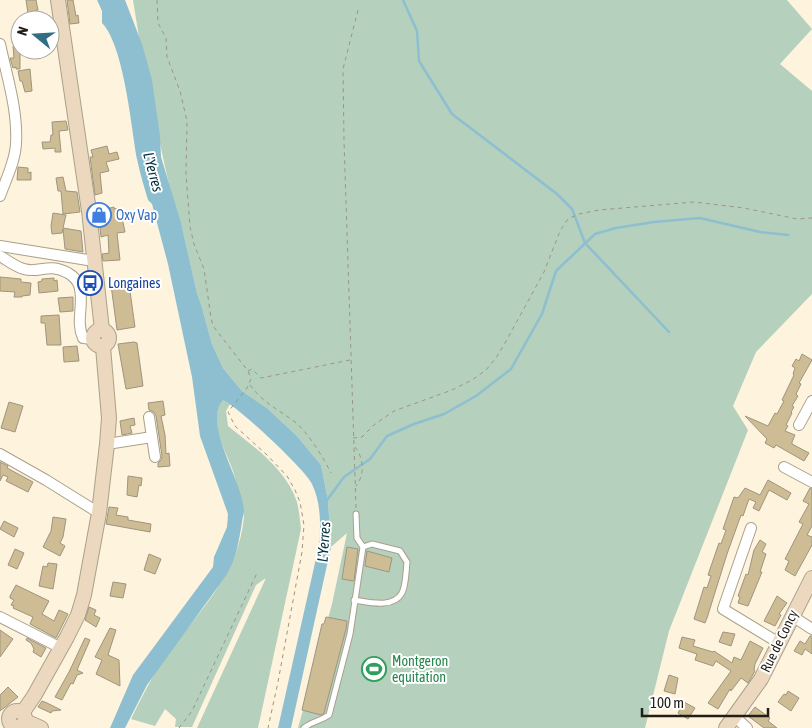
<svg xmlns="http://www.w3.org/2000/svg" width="812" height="728" font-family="'Asap Condensed',sans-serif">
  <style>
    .green { fill: #b5d0bc }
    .water { fill: #8dbfd0 }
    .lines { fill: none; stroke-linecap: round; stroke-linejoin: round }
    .stream { stroke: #8dbfd0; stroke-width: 2.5 }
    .building { fill: #cebc94; stroke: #9e9580 }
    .lane-casing { stroke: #aaa18c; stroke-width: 7 }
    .street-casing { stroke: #aaa18c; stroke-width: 12 }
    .secondary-casing { stroke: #aaa18c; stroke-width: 16 }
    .path { stroke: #9d9585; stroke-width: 1; stroke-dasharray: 4 4; stroke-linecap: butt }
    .lane { stroke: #fff; stroke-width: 5 }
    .street { stroke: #fff; stroke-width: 10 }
    .secondary { stroke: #ecd8be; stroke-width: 14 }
    .labels { text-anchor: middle; stroke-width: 4; stroke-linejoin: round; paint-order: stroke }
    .shop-label { font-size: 14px; fill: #366cbe; stroke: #fff; text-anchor: start }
    .transit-label { font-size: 14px; fill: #164399; stroke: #fff; text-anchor: start }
    .street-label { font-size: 14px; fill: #221e16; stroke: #fff }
    .leisure-label { font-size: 14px; fill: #27864d; stroke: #fff; text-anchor: start }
    .water-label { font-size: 15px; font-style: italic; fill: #02333f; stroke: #fff }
  </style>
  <rect width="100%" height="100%" fill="#fef3dd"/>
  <!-- green -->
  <g class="green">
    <path d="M133,0H787L812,29L780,64L812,91V294L756,352L733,406L748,430L669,631L645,728H298L332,604L347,533L331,547L328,500L321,465L297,436L267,408L242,391L223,368L212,344L201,304L197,293L182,228L180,232C162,155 145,78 133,0Z"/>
    <path d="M223,399L230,404L226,411L228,426C254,447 286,469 297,502C299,510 300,520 301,529L258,728H197L266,578L256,585L192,727H175L176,719L165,709L155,726L131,719C141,699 151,678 164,659C196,615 240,573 244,516C244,511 241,505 240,501C238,491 236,481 233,471C226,451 207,420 223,399Z"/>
  </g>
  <!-- water -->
  <path class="water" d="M97,0H125L142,44L152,80L160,136L161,157L181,223L197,293L201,304L212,344L223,368L242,391L267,408L297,436L321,465L328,500L331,547L291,728H278L319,545C321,525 321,503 312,484C305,469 238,407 223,400C202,424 243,481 244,511C244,515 242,518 242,522C239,541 236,560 225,577L147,685L125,728H110L133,675L213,567L214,557L227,527L228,514L200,436L192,377L168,264L152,204L148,200C144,187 140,173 137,159C131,125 124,46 102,23V11Z"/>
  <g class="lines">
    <!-- stream -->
    <g class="stream">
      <polyline points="403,0 417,31 419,61 452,114 557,194 572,209 585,243 669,332"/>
      <polyline points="327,500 344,477 370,459 387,436 414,424 444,414 476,396 511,369 542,314 556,271 595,234 616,228 654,222 700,218 760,232 788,235"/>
    </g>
  </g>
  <!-- building -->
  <g class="building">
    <polygon points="26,0 36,0 38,10 36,10 37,20 29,20"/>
    <polygon points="67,0 73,0 76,16 78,15 79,23 70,24"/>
    <polygon points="20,45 20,69 16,69 16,67 13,68 10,58 14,58 13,46"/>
    <polygon points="30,69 32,91 25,92 22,81 20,81 18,71"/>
    <polygon points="66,121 68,130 59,131 61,152 55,152 55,148 43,149 42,142 50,142 51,135 53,135 52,122"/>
    <polygon points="107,146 109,154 117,152 119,159 106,162 109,171 100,173 102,193 95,195 90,157 93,157 91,150"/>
    <polygon points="18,167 28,168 28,173 31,172 31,180 17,180"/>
    <polygon points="63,177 66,191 77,192 80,212 63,214 61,191 58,191 56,178"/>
    <polygon points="114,207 114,209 120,208 125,232 117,233 120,260 103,261 102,254 109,253 108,235 101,237 98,211"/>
    <polygon points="53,213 66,215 63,228 81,231 83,252 65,249 63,229 62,233 52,234 51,226"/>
    <polygon points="0,277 21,279 21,282 31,283 30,295 22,296 22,297 14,297 15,292 0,291"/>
    <polygon points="54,278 54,281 57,280 58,291 39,293 38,282 42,281 42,279"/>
    <polygon points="126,283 129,284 135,327 117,330 111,285"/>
    <polygon points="73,297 73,311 60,312 58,298"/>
    <polygon points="59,315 61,345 47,345 45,323 41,323 41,316"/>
    <polygon points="134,342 137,343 143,386 126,389 118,344"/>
    <polygon points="77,346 79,361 64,362 63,347"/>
    <polygon points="802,354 812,360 799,383 801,384 796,394 798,396 792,406 794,407 791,412 792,413 786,425 788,426 785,431 795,435 792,442 792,444 809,453 804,461 776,445 774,448 765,443 767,439 745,416 768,426 775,413 777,414 784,401 782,400 794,375 793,374 795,368 792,366 796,359 799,361"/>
    <polygon points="163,401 165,415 161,416 165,435 166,454 169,453 170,466 158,467 158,463 161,460 162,456 156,416 154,412 149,410 148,403"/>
    <polygon points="9,402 23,406 15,432 1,428"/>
    <polygon points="134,418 135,425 130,426 132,433 122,435 120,421"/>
    <polygon points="0,462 8,466 7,468 33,482 28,492 6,481 8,477 3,475 0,481"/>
    <polygon points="128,476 142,478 141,486 139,485 137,497 127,495"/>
    <polygon points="768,480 791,493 787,500 769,490 759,511 753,508 756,502 749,499 743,516 741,515 727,554 707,618 705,623 694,619 704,587 707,588 711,576 708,575 719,543 721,544 726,530 723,529 734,497 738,498 745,488 760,495"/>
    <polygon points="810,488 812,489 812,526 807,535 812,537 812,545 795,576 785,570 789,561 785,559 803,524 799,522 809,504 803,501"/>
    <polygon points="109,507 118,508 116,515 128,517 128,520 151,524 150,532 106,524"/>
    <polygon points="53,517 66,519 63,537 60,543 65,546 60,556 43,547 51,531"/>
    <polygon points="4,521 18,528 14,537 0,529"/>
    <polygon points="760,540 766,544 762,552 766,554 760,572 762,572 748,606 738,603 740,597 738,596 746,574 748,575 754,550"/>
    <polygon points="347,547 358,549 354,581 342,579"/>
    <polygon points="15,549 24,553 17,569 8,565"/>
    <polygon points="367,551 392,558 389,572 365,566"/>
    <polygon points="149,554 161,559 155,574 144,570"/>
    <polygon points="48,563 57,564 53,589 39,586 43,566 47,567"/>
    <polygon points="113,582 126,584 123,598 110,596"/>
    <polygon points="16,585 49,601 42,614 54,621 59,610 68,614 56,638 30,624 33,617 13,608 14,606 11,605 14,600 10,598 10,596"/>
    <polygon points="777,596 787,603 779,614 781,615 775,626 764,621"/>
    <polygon points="89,607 96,610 94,615 100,618 96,627 85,620"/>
    <polygon points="326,617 347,621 346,629 324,713 321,715 302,710 322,624 324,624"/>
    <polygon points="110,628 116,630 108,655 119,660 120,686 96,674 102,660 95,657"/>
    <polygon points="0,630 13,639 0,657"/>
    <polygon points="723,632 735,634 731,646 719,642"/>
    <polygon points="810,636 812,636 812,654 805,649 802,655 794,651 800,641 805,644"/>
    <polygon points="682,637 695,640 693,646 713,652 714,651 732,663 734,657 741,660 750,641 763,648 755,664 754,670 755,671 748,683 741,678 731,691 730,689 718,709 708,703 731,671 716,661 713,666 695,660 697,654 679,648"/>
    <polygon points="27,638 46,648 41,657 33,652 34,649 31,643 26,640"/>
    <polygon points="85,638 90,640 77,670 83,673 77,675 73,684 71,683 62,700 55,697 69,672"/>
    <polygon points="669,675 678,678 675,694 664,691"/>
    <polygon points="8,687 18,697 0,711 0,695"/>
    <polygon points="788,691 799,698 791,711 778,702 784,694 786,695"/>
    <polygon points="42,701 47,703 61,710 52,711 51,713 38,707"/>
    <polygon points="684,702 695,708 688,719 678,713"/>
    <polygon points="755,707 770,718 768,721 777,728 764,728 748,716"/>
  </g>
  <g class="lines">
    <defs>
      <g id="lane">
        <path d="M354,600C368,602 393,609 402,593C406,585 406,571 407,562L400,551L372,544L363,547"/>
        <path d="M304,728C312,721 319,722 329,715L350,634L363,547L357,538L356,514"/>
      </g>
      <g id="street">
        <path d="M0,44C7,77 18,110 16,144C15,162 6,179 0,196"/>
        <polyline points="0,246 94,261"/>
        <path d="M0,256C7,260 16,267 24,269C39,274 48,262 68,273C73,276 77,280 79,285C85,303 75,320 83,338L93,339"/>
        <polyline points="149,417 155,457"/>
        <polyline points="799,425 812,401"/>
        <polyline points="107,444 152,437"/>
        <polyline points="0,454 46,480 99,513"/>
        <polyline points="784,467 812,482"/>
        <polyline points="751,528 723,609 779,643"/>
        <polyline points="792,616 812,629"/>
        <polyline points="0,617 61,648"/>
        <polyline points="734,716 747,728"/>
      </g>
      <g id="secondary">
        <polyline points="58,0 89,211 102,330"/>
        <circle cx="101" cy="338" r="8"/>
        <circle cx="17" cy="719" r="8"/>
        <polyline points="23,712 34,696 67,637 78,615 84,595 99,513 107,444 109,418 103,347"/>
        <polyline points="25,721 41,728"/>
        <polyline points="726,728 761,679 812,578"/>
      </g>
    </defs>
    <!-- lane casing -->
    <use href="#lane" class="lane-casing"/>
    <!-- street casing -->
    <use href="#street" class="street-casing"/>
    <!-- secondary casing -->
    <use href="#secondary" class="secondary-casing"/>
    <!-- path -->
    <g class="path">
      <polyline points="157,0 158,23 166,38 167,57 180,91 187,121 186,174 190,227 194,244 204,269 211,318 213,326 248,371 251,379 247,388 228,412 235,426 267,455 287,476 295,490 300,502 304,525 302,552 278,682 268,728"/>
      <polyline points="248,371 252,369 261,378 350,360"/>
      <path d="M250,385C264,404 278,409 295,422C309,434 323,457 331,473"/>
      <polyline points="353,438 362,437 374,425 394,411 452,390 472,380 486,370 496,358 505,343 544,272 560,231 568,219 579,214 599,210 694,202 744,208 797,219 812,218"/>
      <path d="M355,447C364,458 365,475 356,486"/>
      <polyline points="356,508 344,141 343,69 359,6"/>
      <polyline points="179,728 192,711 257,573"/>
    </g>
    <!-- lane -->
    <use href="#lane" class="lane"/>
    <!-- street -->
    <use href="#street" class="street"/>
    <!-- secondary -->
    <use href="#secondary" class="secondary"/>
  </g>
  <!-- icons -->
  <defs>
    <symbol id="shop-ring" viewBox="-11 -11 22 22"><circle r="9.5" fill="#fff" stroke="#3f7fe0" stroke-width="1.5"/><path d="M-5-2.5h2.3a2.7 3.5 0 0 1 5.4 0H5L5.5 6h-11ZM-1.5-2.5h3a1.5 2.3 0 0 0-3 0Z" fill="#3f7fe0"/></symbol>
    <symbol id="bus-ring" viewBox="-11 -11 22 22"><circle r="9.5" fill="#fff" stroke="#1a4fb4" stroke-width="1.5"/><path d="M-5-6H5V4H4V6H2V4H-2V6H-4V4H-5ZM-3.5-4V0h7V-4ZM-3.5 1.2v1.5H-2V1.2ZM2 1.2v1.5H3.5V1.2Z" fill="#1a4fb4"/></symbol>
    <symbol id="stadium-ring" viewBox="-11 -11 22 22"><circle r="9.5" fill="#fff" stroke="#2e9e5b" stroke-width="1.5"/><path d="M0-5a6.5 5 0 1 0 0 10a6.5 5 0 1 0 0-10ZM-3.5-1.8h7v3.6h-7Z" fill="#2e9e5b"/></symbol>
  </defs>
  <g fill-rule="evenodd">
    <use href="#shop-ring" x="85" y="201" width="28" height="28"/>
    <use href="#bus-ring" x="76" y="269" width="28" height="28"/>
    <use href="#stadium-ring" x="360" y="655" width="28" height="28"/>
  </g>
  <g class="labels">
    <!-- shop labels -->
    <g class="shop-label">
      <text x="116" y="220">Oxy Vap</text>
    </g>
    <!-- transit labels -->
    <g class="transit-label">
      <text x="108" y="288">Longaines</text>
    </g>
    <!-- street labels -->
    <g class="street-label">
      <text transform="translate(779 641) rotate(-64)" y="5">Rue de Concy</text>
    </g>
    <!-- leisure labels -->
    <g class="leisure-label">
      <text x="392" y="666">Montgeron<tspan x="392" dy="16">equitation</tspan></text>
    </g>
    <!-- water labels -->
    <g class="water-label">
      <text transform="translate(153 172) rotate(75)" y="5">L'Yerres</text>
      <text transform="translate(324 542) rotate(-86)" y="5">L'Yerres</text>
    </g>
  </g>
  <!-- north arrow -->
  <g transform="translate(35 35) rotate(288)"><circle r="24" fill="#ffffff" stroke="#a7a5a2"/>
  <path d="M0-4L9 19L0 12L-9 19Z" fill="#316e84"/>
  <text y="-8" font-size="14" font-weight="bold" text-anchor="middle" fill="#221e16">N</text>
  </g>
  <!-- scale -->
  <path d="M642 708v8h126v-8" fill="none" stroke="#221e16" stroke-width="2.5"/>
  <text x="650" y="708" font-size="15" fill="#221e16" stroke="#ffffff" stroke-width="4" paint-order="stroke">100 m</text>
</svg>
